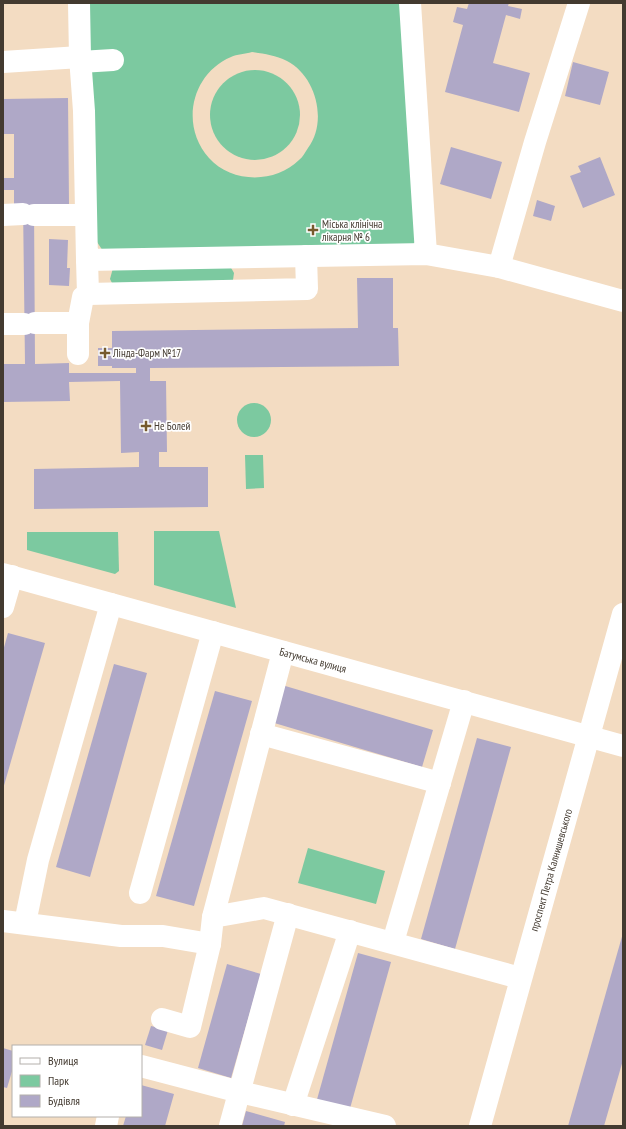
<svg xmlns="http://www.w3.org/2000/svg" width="626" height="1129" font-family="'PT Sans Narrow',sans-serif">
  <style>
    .green { fill: #7cc9a0; fill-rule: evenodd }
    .building { fill: #afa8c7 }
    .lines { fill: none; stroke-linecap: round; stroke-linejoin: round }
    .minor { stroke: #fff; stroke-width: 22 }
    .poi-dot { fill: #765a2d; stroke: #fff; stroke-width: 1.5 }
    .labels { text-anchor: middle; stroke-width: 3.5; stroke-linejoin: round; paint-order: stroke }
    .poi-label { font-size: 11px; fill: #433a30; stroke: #fff; text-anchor: start }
    .street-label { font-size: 11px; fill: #433a30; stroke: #fff }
  </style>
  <rect width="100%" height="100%" fill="#f3dcc2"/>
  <!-- green -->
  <g class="green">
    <path d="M84,3H404L418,238L412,246L103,251L95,239ZM252,52C264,54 275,55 287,61C316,76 328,121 308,148C305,152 303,157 299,160C275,184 231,183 209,158C180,126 191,74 231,57C237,54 245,54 252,52Z"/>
    <circle cx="255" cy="115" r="45"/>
    <polygon points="230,266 234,273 233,280 113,285 110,279 113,268"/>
    <circle cx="254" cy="420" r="17"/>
    <polygon points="245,455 263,455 264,488 246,489"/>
    <polygon points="154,531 219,531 236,608 154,585"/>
    <polygon points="27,532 118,532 119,571 115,574 27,550"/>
    <polygon points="308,848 385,871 376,904 298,883"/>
  </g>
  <!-- building -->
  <g class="building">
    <polygon points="469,3 509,3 508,6 522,9 520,19 506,15 493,63 530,73 519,112 445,92 463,25 453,22 457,7 467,9"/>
    <polygon points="573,62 609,72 600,105 565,96"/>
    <polygon points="68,98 69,204 34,204 35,364 69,363 69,373 136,373 136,368 112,368 112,366 98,366 98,348 112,348 112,331 358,328 357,278 393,278 393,328 398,328 399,366 150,368 150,381 166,381 167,452 159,452 159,467 208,467 208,507 34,509 34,469 139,467 139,452 121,453 120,381 69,382 70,401 3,402 3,364 25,364 23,204 14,204 14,190 3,190 3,178 14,178 14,134 3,134 3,99"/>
    <polygon points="451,147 502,162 491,199 440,184"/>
    <polygon points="600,157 615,195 583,208 570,176 581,172 578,166"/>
    <polygon points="537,200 555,206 551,221 533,216"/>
    <polygon points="49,239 68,240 67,268 70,268 69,286 49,285"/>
    <polygon points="8,633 45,643 3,789 3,651"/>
    <polygon points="114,664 147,673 90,877 56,867"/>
    <polygon points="282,685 433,730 422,767 271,722"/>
    <polygon points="215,691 252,701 194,906 156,896"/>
    <polygon points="477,738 511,747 455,949 421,939"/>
    <polygon points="623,933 623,1060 604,1126 568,1126"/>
    <polygon points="358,953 391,962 349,1112 316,1103"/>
    <polygon points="227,964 261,974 231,1078 198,1068"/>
    <polygon points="151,1026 168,1030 162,1050 145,1045"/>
    <polygon points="3,1048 13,1051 13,1068 7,1088 3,1087"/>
    <polygon points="141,1085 174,1094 165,1126 123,1126 126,1116 141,1116"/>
    <polygon points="246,1111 285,1122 284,1126 242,1126"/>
  </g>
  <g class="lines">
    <!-- minor -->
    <g class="minor">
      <polyline points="79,3 80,57"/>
      <polyline points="410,3 426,254"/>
      <polyline points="3,62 80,57 84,111 87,260 426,254 499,267 623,301"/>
      <polyline points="80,62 113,60"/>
      <polyline points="3,215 23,214"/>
      <polyline points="34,215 86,215"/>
      <polyline points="499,267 535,142 579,3"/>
      <polyline points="88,294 307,289 306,256"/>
      <polyline points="35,323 78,323"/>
      <polyline points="3,324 24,324"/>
      <polyline points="78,354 78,323 83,297 88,294 87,260"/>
      <polyline points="3,574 623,746"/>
      <polyline points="3,607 12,576"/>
      <polyline points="261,734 440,783"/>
      <polyline points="140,893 213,632"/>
      <polyline points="213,917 283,652"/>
      <polyline points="3,921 121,936 163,936 210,944"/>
      <polyline points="25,923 38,860 111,604"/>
      <polyline points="393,942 464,701"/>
      <polyline points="162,1019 190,1027 210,944 213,917 264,908 520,978"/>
      <polyline points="141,1066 240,1092 385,1126"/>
      <polyline points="293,1105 350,931"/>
      <polyline points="106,1126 108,1116"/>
      <polyline points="230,1126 288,914"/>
      <polyline points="480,1126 623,614"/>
    </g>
  </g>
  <!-- markers -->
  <g class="poi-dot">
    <path d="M311 224h4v4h4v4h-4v4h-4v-4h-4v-4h4z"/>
    <path d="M103 347h4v4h4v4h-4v4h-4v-4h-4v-4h4z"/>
    <path d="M144 420h4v4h4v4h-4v4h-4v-4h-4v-4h4z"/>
  </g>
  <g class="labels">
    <!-- poi labels -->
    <g class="poi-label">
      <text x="322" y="228">Міська клінічна<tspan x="322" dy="13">лікарня № 6</tspan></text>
      <text x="113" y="357">Лінда-Фарм №17</text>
      <text x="154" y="430">Не Болей</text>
    </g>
    <!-- street labels -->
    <g class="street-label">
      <text transform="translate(313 660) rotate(15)" y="4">Батумська вулиця</text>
      <text transform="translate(551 870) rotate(-74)" y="4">проспект Петра Калнишевського</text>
    </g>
  </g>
  <!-- border -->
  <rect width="626" height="1129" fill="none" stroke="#433a30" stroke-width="8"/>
  <!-- legend -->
  <rect x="12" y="1045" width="130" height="72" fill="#ffffff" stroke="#b4b0ac"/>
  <rect x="20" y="1058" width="20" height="6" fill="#ffffff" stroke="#b4b0ac"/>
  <text x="48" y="1065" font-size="12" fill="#433a30">Вулиця</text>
  <rect x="20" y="1075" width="20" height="12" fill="#7cc9a0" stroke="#b4b0ac"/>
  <text x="48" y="1085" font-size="12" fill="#433a30">Парк</text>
  <rect x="20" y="1095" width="20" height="12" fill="#afa8c7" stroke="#b4b0ac"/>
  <text x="48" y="1105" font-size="12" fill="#433a30">Будівля</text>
</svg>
